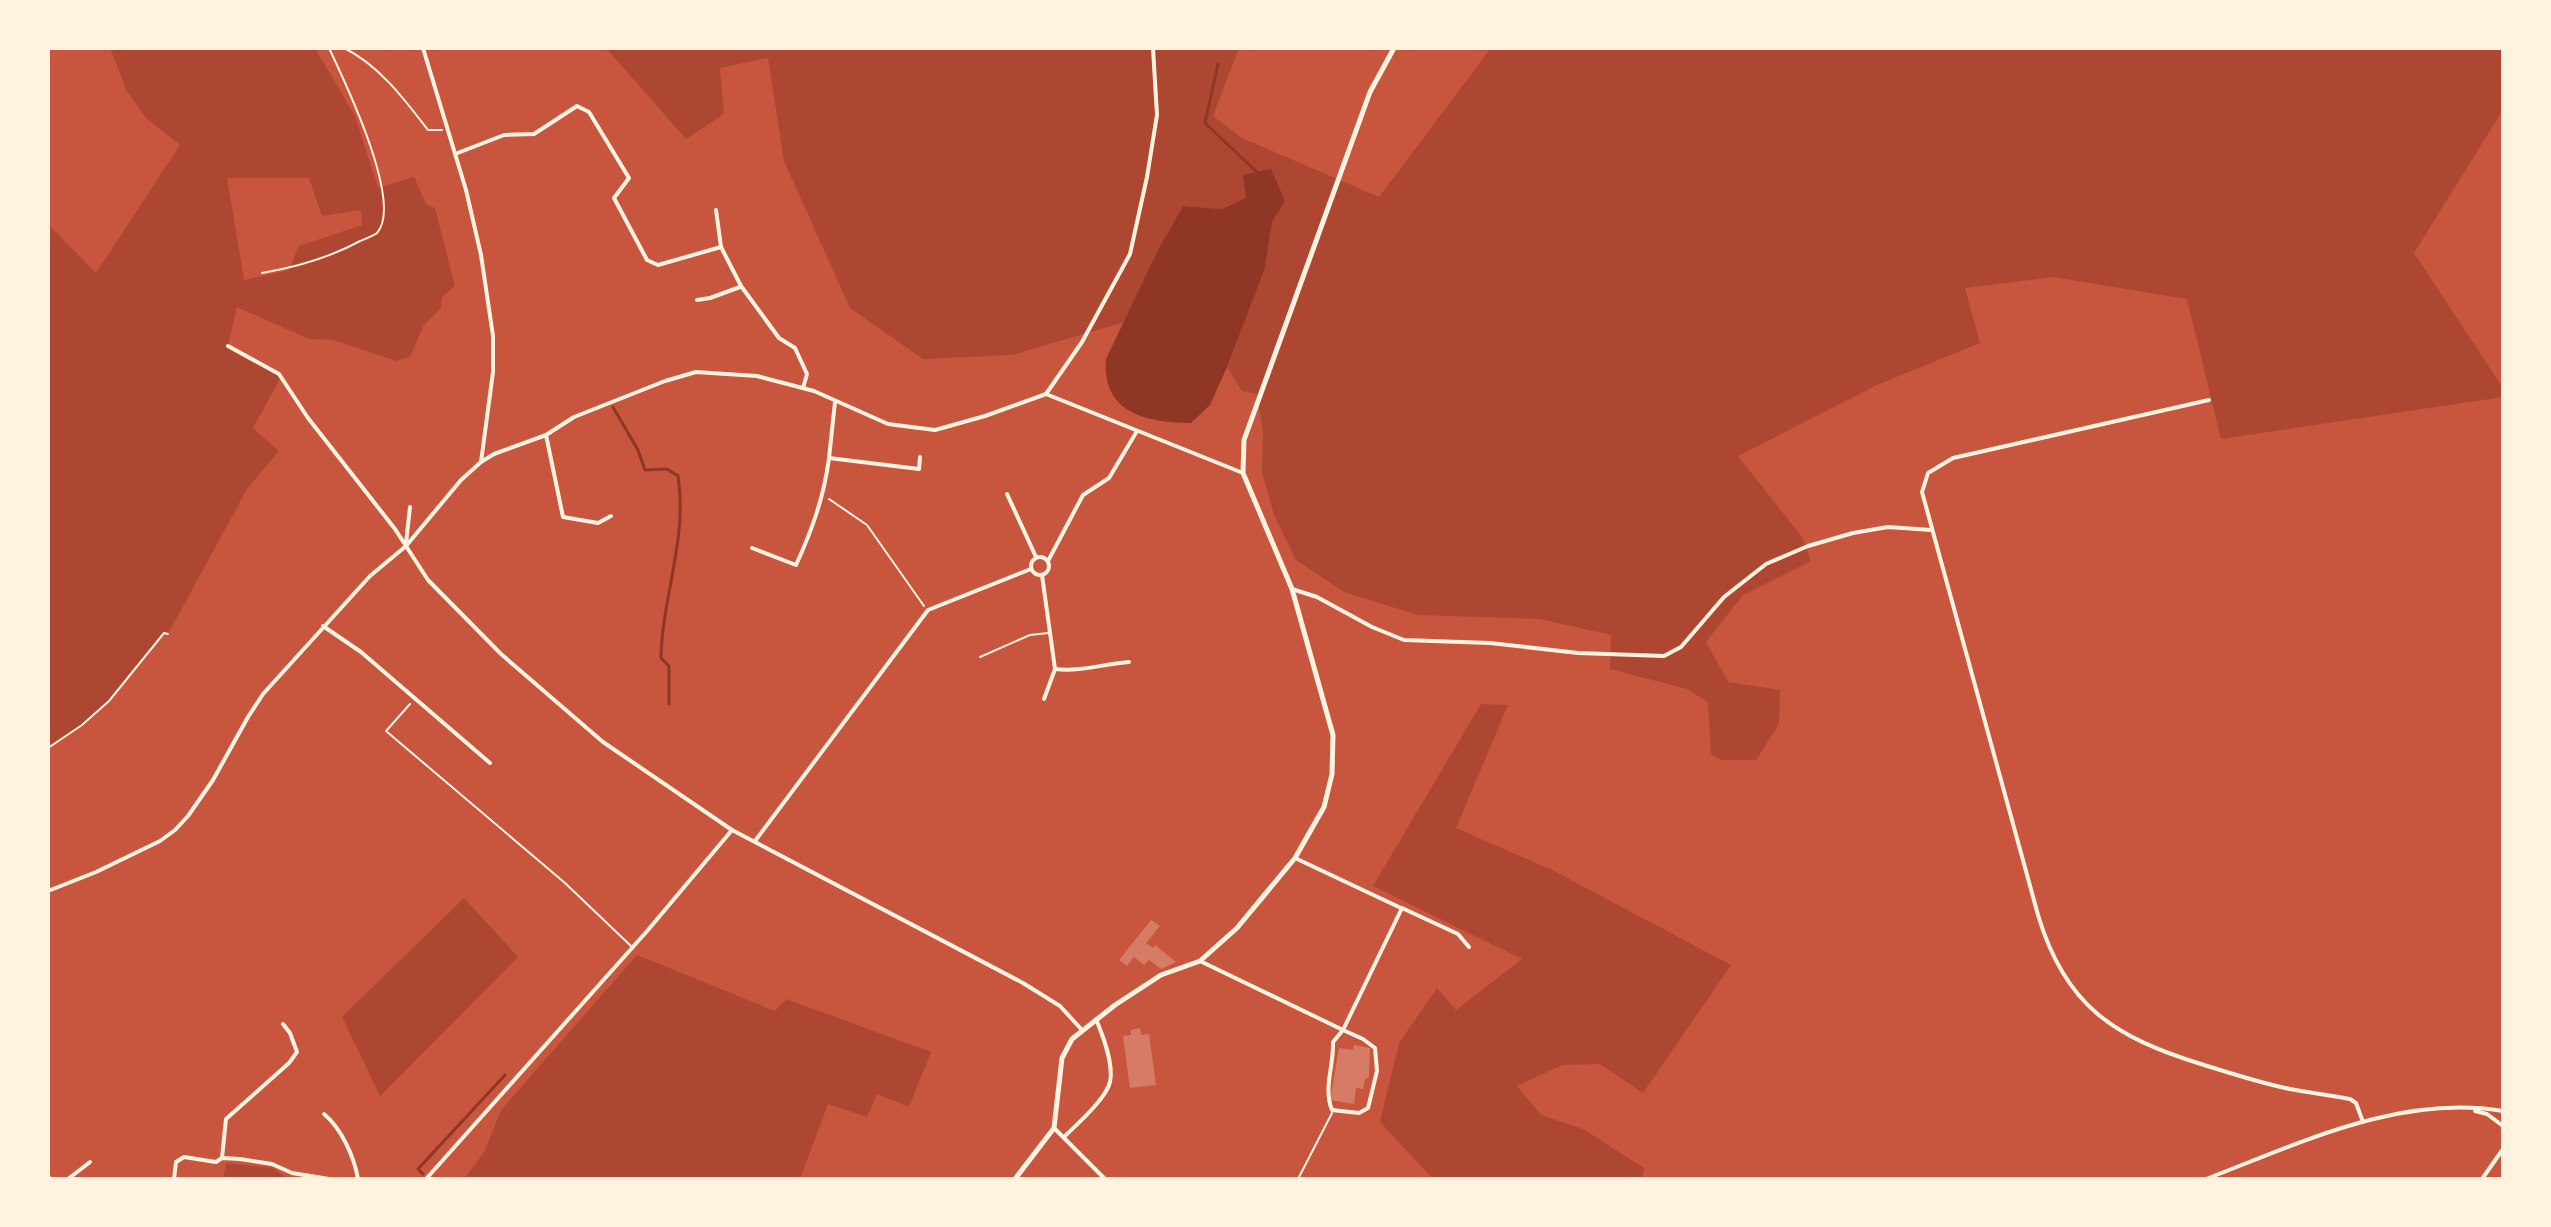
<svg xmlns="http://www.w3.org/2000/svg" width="2551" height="1227" font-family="'Nunito Sans',sans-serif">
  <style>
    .green { fill: #ae4732; fill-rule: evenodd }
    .water { fill: #8f3625 }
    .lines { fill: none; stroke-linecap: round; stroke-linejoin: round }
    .stream { stroke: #8f3625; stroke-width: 3 }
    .building { fill: #d67c66 }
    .path { stroke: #fff3e0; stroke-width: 2 }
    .service { stroke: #fff3e0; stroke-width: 2 }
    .minor { stroke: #fff3e0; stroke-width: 4 }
    .tertiary { stroke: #fff3e0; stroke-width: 5 }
  </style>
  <rect width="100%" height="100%" fill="#c8553d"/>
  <!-- green -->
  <g class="green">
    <path d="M110,48H315L355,116L378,188L414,177L426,204L435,208L455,286L442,297L441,308L423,326L411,356L397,361L333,340L309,339L237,307L228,346L281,377L253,428L279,451L247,489L168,634L163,633L109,701L82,725L48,748V224L96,273L180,145L146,118L127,91ZM227,178H309L322,216L361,210L362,225L299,246L289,270L244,280Z"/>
    <polygon points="606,48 1239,48 1213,116 1242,138 1379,197 1491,48 2503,48 2503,110 2414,253 2503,388 2503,397 2221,439 2187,299 2053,277 1965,288 1980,343 1877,385 1738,456 1802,537 1811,561 1743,595 1706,642 1728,682 1780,690 1779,724 1756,760 1722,760 1711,754 1708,702 1687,689 1610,669 1611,635 1540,619 1418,615 1344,592 1296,560 1274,515 1262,472 1263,433 1257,394 1242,391 1227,367 1265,268 1272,222 1284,201 1246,198 1222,209 1183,206 1158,250 1125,322 1012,355 923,359 850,308 784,161 768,58 720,68 724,114 686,139"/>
    <polygon points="1481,704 1508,705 1456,828 1554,871 1731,965 1643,1093 1600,1064 1562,1065 1517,1086 1541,1115 1583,1129 1644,1168 1642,1179 1433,1179 1380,1122 1399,1043 1437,988 1456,1010 1522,959 1373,886"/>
    <polygon points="464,898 518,957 380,1096 342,1017"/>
    <polygon points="637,955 775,1011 786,999 931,1052 909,1107 877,1094 867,1117 828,1104 800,1179 464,1179 485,1151 501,1110"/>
    <polygon points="226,1163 273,1168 285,1177 301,1179 223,1179"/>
  </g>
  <!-- water -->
  <path class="water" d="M1271,169L1285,201L1272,222L1265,268L1227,367L1210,405L1191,423C1147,422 1102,414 1106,359L1158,250L1183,206L1222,209L1246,198L1243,175Z"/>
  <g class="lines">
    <!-- stream -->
    <g class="stream">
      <polyline points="1218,64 1205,123 1260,175"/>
      <path d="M613,407L638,450L645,470L667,469L678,476C688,538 662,597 661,658L669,666V704"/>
      <polyline points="423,1174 418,1169 505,1075"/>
    </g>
  </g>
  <!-- building -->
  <g class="building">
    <polygon points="1151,920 1160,926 1146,943 1153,948 1155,945 1176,962 1161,969 1149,960 1144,965 1134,957 1127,966 1119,960"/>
    <polygon points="1140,1028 1141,1035 1149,1034 1156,1085 1130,1088 1123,1036 1131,1035 1131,1030"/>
    <polygon points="1354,1045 1370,1048 1369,1077 1365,1080 1363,1089 1356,1088 1354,1104 1330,1100 1339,1048 1353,1050"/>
  </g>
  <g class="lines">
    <!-- path -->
    <g class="path">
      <path d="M344,48C379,65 405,100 428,130H442"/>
      <path d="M262,273C297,267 329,258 360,241C365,239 373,236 377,233C404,203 344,80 329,48"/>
      <polyline points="829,499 867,525 924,606"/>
      <polyline points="48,748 82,725 109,701 164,633 168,634"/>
      <polyline points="48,1174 51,1179"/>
    </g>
    <!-- service -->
    <g class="service">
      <polyline points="980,657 1030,635 1048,633"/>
      <polyline points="410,704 386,731 565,883 631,946"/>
      <polyline points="1298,1179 1332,1113"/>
    </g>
    <!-- minor -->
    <g class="minor">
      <polyline points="423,48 466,190 481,255 493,336 493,372 481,462"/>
      <polyline points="455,154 504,135 534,134 577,106 589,112 629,178 614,198 647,260 658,265 721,247 741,286 779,338 795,348 807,374 803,388"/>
      <polyline points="716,210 721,247"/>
      <polyline points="697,300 710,298 740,287"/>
      <polyline points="228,346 279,374 308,418 395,529 428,580 501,654 603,742 732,830 1023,983 1060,1006 1082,1030"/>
      <polyline points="1046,394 1082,342 1130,254 1147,177 1157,115 1153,48"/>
      <path d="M2209,400L1953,458L1928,473L1922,492L2038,915C2065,1006 2114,1037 2201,1064C2230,1073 2260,1083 2290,1089C2310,1093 2330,1095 2350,1099L2356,1103L2363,1122"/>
      <polyline points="835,402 829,458 919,469 920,457"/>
      <polyline points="546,435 563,517 598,523 611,516"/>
      <polyline points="1007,494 1036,557"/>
      <polyline points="406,543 410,507"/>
      <path d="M752,548L796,565C812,530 824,497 829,458"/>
      <circle cx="1040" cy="566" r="9"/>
      <polyline points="1048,561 1083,495 1109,478 1137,431"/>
      <polyline points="1042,575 1055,669 1044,699"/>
      <polyline points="1292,589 1317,597 1372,627 1404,640 1490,643 1578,653 1664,656 1681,647 1724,597 1766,564 1808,546 1853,533 1888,527 1931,530"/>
      <polyline points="323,626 361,652 490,763"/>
      <path d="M1055,669C1080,672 1104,664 1129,662"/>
      <polyline points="755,841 928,610 1031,569"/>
      <polyline points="1295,858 1401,908"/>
      <polyline points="48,891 96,872 160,841 175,830 188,816 213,780 248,717 263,694 370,576 406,546 461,480 481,462 494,454 546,435 574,417 665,381 696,372 757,376 814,391 888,424 935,430 985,416 1046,394 1243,473"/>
      <polyline points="1200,961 1343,1030 1402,908 1458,934 1469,947"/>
      <path d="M1343,1030L1363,1039L1375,1048L1377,1071L1368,1108L1359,1113L1332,1110C1323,1088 1334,1066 1333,1042Z"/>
      <polyline points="2475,1111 2487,1114 2503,1126"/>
      <path d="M324,1114C341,1128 354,1156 358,1179"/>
      <polyline points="1054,1128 1105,1179"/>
      <path d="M1064,1137C1076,1125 1106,1099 1110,1082C1114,1064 1103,1036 1096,1019"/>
      <polyline points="222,1158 226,1119 289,1063 297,1052 290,1033 283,1024"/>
      <polyline points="68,1179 90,1162"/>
      <polyline points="174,1179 176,1162 184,1157 216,1162 222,1158 240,1159 272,1164 292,1173 329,1179"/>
      <polyline points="426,1179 648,930 732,830"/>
      <path d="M2206,1179C2300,1143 2400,1094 2503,1111"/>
      <polyline points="2482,1179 2503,1149"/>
    </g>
    <!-- tertiary -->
    <polyline class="tertiary" points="1015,1179 1054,1128 1062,1058 1072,1039 1115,1005 1161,975 1200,961 1237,928 1295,858 1324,807 1332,774 1333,735 1292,589 1243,473 1244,440 1370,92 1394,48"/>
  </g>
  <!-- border -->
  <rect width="2551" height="1227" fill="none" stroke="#fff3e0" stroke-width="100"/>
</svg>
